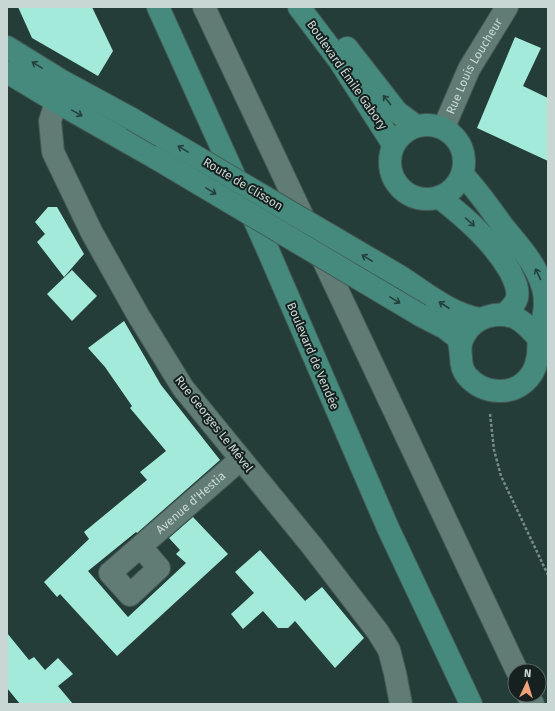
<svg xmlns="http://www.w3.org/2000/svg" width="555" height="711" font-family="'Fira Sans',sans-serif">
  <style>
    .building { fill: #a4eadb }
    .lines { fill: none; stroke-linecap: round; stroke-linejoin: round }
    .minor-casing { stroke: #435a55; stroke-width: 24 }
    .major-casing { stroke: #435a55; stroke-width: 24 }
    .path { stroke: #788b87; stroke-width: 2.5; stroke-dasharray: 3 2; stroke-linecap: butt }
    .minor { stroke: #607c75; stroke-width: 22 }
    .major { stroke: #458a7d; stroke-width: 22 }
    .major-bridge-casing { stroke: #435a55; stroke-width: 24; stroke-linecap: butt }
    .major-bridge { stroke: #458a7d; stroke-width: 22 }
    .oneway { stroke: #24403b }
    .labels { text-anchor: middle; stroke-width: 4; stroke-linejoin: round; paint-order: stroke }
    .street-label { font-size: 12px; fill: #c9d7d4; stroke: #16211f }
  </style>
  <rect width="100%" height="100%" fill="#243d38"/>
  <!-- building -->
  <g class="building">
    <polygon points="18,7 92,7 113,51 98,76 32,38"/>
    <polygon points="515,37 541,48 523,86 548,98 548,161 477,128"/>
    <polygon points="48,207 57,207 84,254 64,277 37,242 45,234 35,222"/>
    <polygon points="72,270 97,296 72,321 47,294"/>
    <polygon points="124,321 161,385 220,460 137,533 136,532 88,571 128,617 186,563 176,554 180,550 169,538 193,517 228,554 117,656 60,594 57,597 44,582 89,539 84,532 147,480 140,472 166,451 130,408 132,406 105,367 88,348"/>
    <polygon points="260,550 305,601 322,587 364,638 335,668 295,621 288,628 278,628 263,611 243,629 231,614 254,593 235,572"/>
    <polygon points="7,633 29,660 34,657 45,670 58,658 73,674 58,686 73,704 20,704 7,688"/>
  </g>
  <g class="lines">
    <defs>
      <g id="minor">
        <polyline points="204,7 517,671"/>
        <polyline points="62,84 50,121 53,152 92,233 138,315 183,388 312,546 378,632 389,650 395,673 401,704"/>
        <path id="s1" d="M444,127L469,69L507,7"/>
        <path id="s2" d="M141,547L159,568L130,595L110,573L241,459"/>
        <polyline points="528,695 533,704"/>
      </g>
      <g id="major">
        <polyline points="158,7 267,248 388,528 471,704"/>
        <polyline points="299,7 339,60 393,144"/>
        <polyline points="7,47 62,81 132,119"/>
        <polyline points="347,48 397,112 416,126"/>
        <polyline points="7,72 57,102 154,157"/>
        <circle cx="427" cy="162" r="37"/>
        <path d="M463,175C478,191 490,208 502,225C518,245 536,263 543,288C548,307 542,320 539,339C538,346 539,353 537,360C534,378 518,392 499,391C486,391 476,386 467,376C463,371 461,363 461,357C460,350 460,342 464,336C473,317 498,310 516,318C529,325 539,339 548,350"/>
        <path d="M439,197C467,219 492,241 510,271C514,280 519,288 517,298C515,305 509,310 504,315"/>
        <path d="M401,277C426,293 450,314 480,319"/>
        <polyline points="420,315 445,328 458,338 460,347"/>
      </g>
    </defs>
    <!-- minor casing -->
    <use href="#minor" class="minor-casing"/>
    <!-- major casing -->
    <use href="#major" class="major-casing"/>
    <!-- path -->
    <polyline class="path" points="490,414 494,450 501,476 548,575"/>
    <!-- minor -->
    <use href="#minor" class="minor"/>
    <!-- major -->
    <use href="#major" class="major"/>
    <defs>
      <g id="major-bridge">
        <polyline points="132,119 401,277"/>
        <polyline points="154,157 420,315"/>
      </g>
    </defs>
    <!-- major-bridge casing -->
    <use href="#major-bridge" class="major-bridge-casing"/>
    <!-- major-bridge -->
    <use href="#major-bridge" class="major-bridge"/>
  </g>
  <!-- one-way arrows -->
  <defs><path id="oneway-shaft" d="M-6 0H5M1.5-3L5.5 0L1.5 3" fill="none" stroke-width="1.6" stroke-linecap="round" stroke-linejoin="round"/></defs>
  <g class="oneway">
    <use href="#oneway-shaft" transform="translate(37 65) rotate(-148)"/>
    <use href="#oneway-shaft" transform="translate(387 100) rotate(-129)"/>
    <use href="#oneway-shaft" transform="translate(77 113) rotate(29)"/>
    <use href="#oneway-shaft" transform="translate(183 149) rotate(-149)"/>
    <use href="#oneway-shaft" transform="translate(211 191) rotate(31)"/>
    <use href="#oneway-shaft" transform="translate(470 222) rotate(42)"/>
    <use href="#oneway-shaft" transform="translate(367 258) rotate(-149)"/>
    <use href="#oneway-shaft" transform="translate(538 274) rotate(-115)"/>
    <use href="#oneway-shaft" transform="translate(395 300) rotate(31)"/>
    <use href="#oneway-shaft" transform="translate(444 305) rotate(-147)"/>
  </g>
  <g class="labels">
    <!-- street labels -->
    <g class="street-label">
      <text dy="4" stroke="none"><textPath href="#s1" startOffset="68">Rue Louis Loucheur</textPath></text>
      <text transform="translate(347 75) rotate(55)" y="4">Boulevard Émile Gabory</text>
      <text transform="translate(243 184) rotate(31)" y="4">Route de Clisson</text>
      <text transform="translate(313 356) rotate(67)" y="4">Boulevard de Vendée</text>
      <text transform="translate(214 424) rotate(52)" y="4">Rue Georges Le Mével</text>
      <text dy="4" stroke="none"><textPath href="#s2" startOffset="204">Avenue d'Hestia</textPath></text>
    </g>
  </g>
  <!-- border -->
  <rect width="555" height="711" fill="none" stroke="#c9d7d4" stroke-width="16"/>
  <!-- north arrow -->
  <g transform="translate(527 683) rotate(4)"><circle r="19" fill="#16211f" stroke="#5e6a67"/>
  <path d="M0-3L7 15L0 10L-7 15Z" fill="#f1a27b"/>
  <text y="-6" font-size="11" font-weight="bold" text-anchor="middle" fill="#c9d7d4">N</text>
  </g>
</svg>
